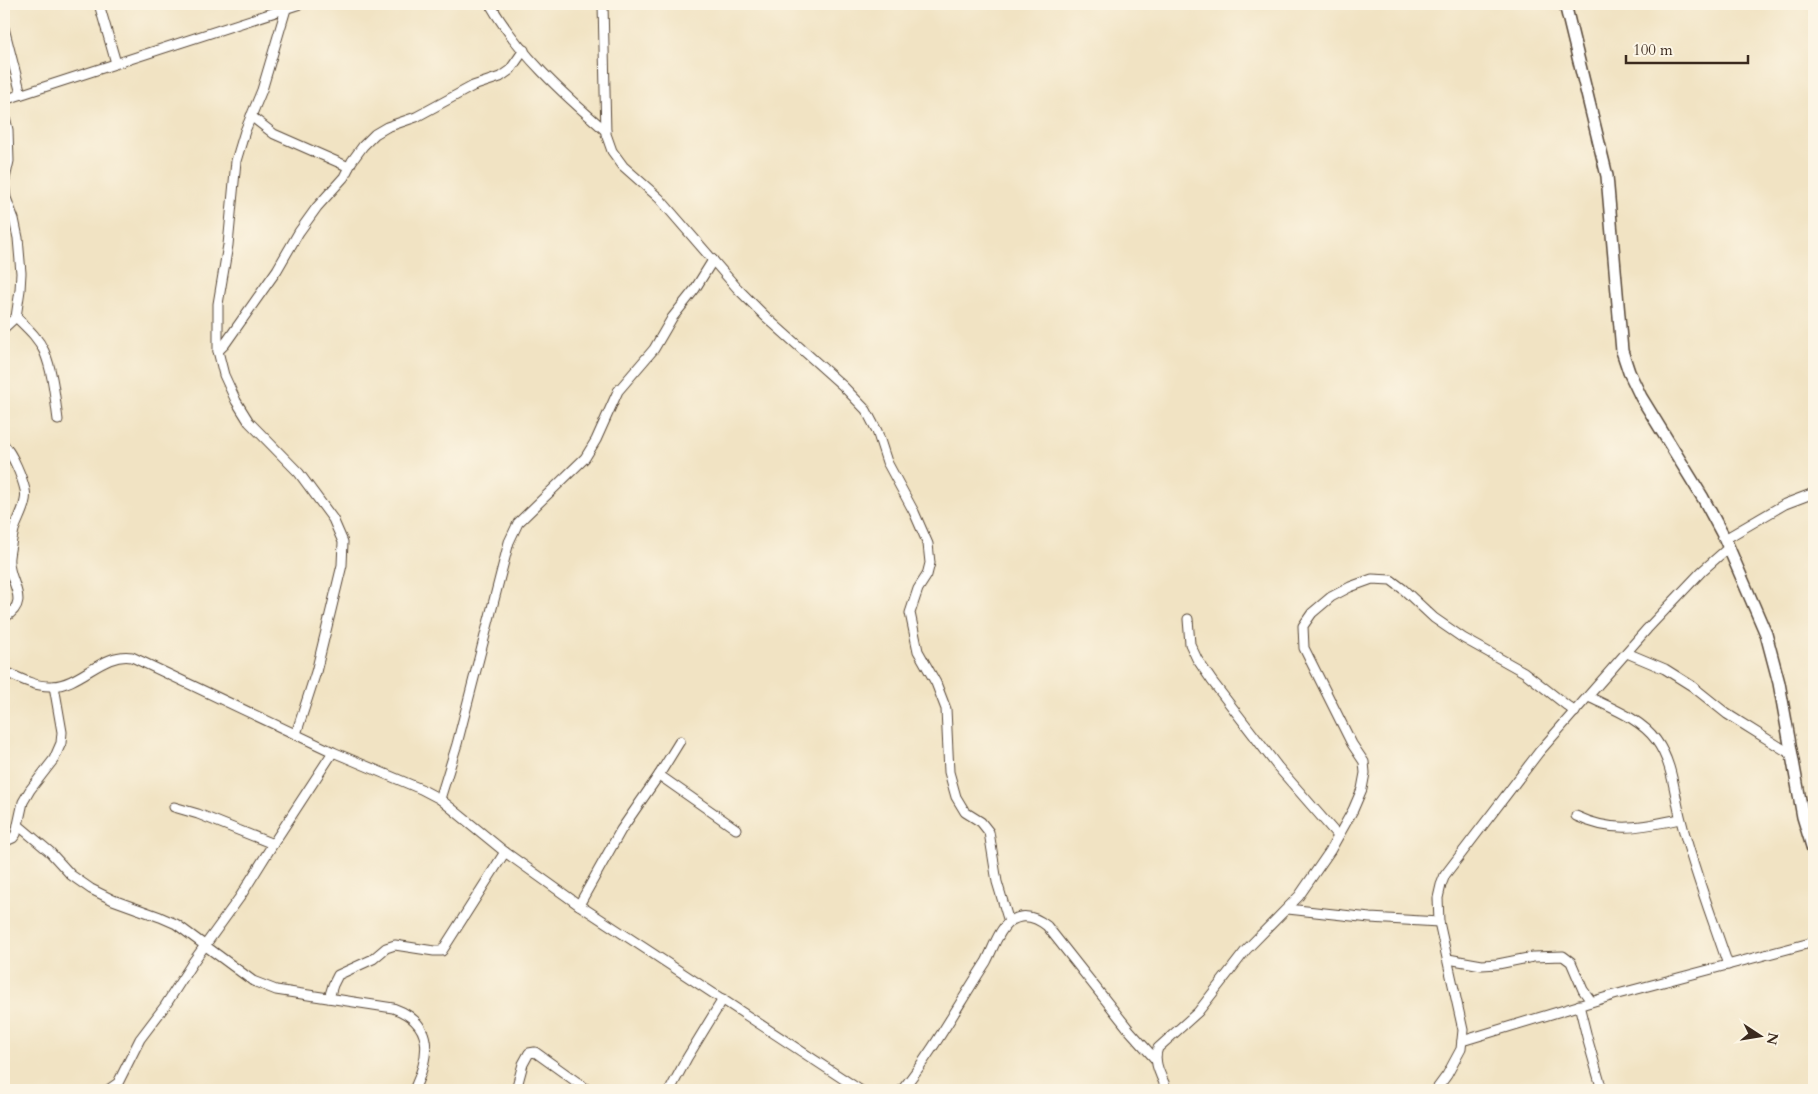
<svg xmlns="http://www.w3.org/2000/svg" width="1818" height="1094" font-family="Cardo,serif">
  <style>
    .lines { fill: none; stroke-linecap: round; stroke-linejoin: round }
    .minor-casing { stroke: #564637; stroke-width: 11 }
    .major-casing { stroke: #564637; stroke-width: 14 }
    .minor { stroke: #fff; stroke-width: 9 }
    .major { stroke: #fff; stroke-width: 11 }
  </style>
  <rect width="100%" height="100%" fill="#fcf5e5"/>
  <filter id="ink" filterUnits="userSpaceOnUse"><feTurbulence type="fractalNoise" baseFrequency=".02" numOctaves="2"/><feDisplacementMap in="SourceGraphic" scale="10" xChannelSelector="R" yChannelSelector="G"/><feConvolveMatrix kernelMatrix="1 2 1 2 8 2 1 2 1" color-interpolation-filters="sRGB"/></filter>
  <filter id="wash" filterUnits="userSpaceOnUse"><feTurbulence type="fractalNoise" baseFrequency=".0096" numOctaves="4" result="noise"/><feDisplacementMap in="SourceGraphic" scale="20" xChannelSelector="R" yChannelSelector="G"/><feGaussianBlur stdDeviation="1.12" result="paint"/><feColorMatrix in="noise" values="0 0 0 0 0 0 0 0 0 0 0 0 0 0 0 0 0 1.4 0 .05"/><feComposite in="paint" operator="in"/></filter>
  <g filter="url(#wash)">
    <rect width="100%" height="100%" fill="#f1e3c3"/>
  </g>
  <g filter="url(#ink)">
    <g class="lines">
      <defs>
        <g id="minor">
          <polyline points="99,4 116,63"/>
          <path d="M490,4C518,53 563,94 606,131"/>
          <polyline points="603,4 606,134 612,151 623,166 659,198 737,288 767,318 843,386 866,410 877,431 887,462 914,512 928,544 930,563 927,575 918,589 910,613 918,651 936,683 946,709 949,772 956,797 965,812 981,822 989,832 997,882 1009,922"/>
          <polyline points="286,9 262,90 245,131 236,161 228,245 218,304 218,351 224,375 236,401 249,422 299,473 333,519 343,542 342,565 316,672 296,734"/>
          <polyline points="4,28 21,94"/>
          <polyline points="4,100 300,4"/>
          <polyline points="4,112 8,130 9,161 4,183 6,198 14,219 18,238 21,273 20,290 16,317 4,328"/>
          <polyline points="251,116 274,134 349,167"/>
          <path d="M16,317C26,327 38,337 44,351C53,372 55,398 58,420"/>
          <polyline points="218,351 225,344 277,270 299,232 317,207 344,177 352,161 363,146 375,134 387,127 416,117 473,86 500,77 510,70 524,50"/>
          <path d="M4,445C13,455 22,477 25,490C28,503 18,518 14,530C12,539 10,548 9,557C6,582 34,600 4,618"/>
          <polyline points="1725,539 1785,504 1814,493"/>
          <polyline points="1188,619 1190,644 1197,659 1212,681 1278,767 1338,836"/>
          <polyline points="1627,653 1665,669 1692,686 1727,714 1791,754"/>
          <path d="M4,671C19,678 35,687 52,686C81,685 103,652 132,657L333,752L421,789L440,799L505,852L579,905L860,1090"/>
          <path d="M1589,697C1611,708 1641,719 1656,740C1673,763 1674,793 1681,820C1693,869 1712,917 1728,965"/>
          <polyline points="659,775 736,829"/>
          <polyline points="440,799 457,744 509,542 518,523 585,458 596,440 618,391 654,349 672,318 695,289 713,260"/>
          <polyline points="174,807 198,814 273,844"/>
          <path d="M1576,816C1614,834 1641,827 1680,819"/>
          <path d="M18,825L50,852L71,875L91,889L113,900L160,917L176,924L253,981L276,990L393,1008C435,1023 430,1055 414,1090"/>
          <polyline points="4,842 13,838 16,834 23,802 30,790 54,759 61,743 62,732 54,686"/>
          <polyline points="579,905 621,830 659,775 680,741"/>
          <polyline points="1288,909 1370,918 1439,922"/>
          <polyline points="1448,959 1482,965 1498,964 1533,957 1563,956 1571,962 1583,990 1591,1001"/>
          <polyline points="329,998 333,985 338,975 373,959 386,948 395,945 434,951 442,951 505,852"/>
          <polyline points="1579,1005 1588,1041 1602,1090"/>
          <polyline points="1462,1041 1614,995 1814,942"/>
          <polyline points="517,1086 523,1064 529,1053 535,1052 588,1090"/>
          <polyline points="108,1090 118,1083 140,1039 165,1006 193,962 240,897 273,844 333,752"/>
          <polyline points="670,1090 687,1058 723,999"/>
          <path d="M902,1090C934,1050 958,1005 986,962C993,949 998,931 1009,922C1023,912 1036,917 1047,926L1130,1031L1156,1060"/>
          <path d="M1167,1090C1162,1077 1152,1062 1158,1048L1198,1012L1246,950L1299,896L1330,851L1353,810L1362,789L1365,773L1364,762L1352,744L1304,648L1303,626L1312,613L1331,597L1350,587L1372,579L1391,580L1403,589L1434,618L1463,638L1524,672L1575,712"/>
          <polyline points="1436,1090 1447,1075 1461,1049 1463,1030 1439,922 1438,898 1441,885 1445,875 1539,752 1647,629 1702,571 1728,548"/>
        </g>
        <polyline id="major" points="1565,4 1607,176 1622,351 1629,372 1641,397 1703,498 1725,539 1766,634 1779,683 1803,817 1814,853"/>
      </defs>
      <!-- minor casing -->
      <use href="#minor" class="minor-casing"/>
      <!-- major casing -->
      <use href="#major" class="major-casing"/>
      <!-- minor -->
      <use href="#minor" class="minor"/>
      <!-- major -->
      <use href="#major" class="major"/>
    </g>
  </g>
  <!-- margin -->
  <rect width="1818" height="1094" fill="none" stroke="#fcf5e5" stroke-width="20"/>
  <!-- north arrow -->
  <g transform="translate(1760 1036) rotate(102)" stroke="#fcf5e5" stroke-width="4" paint-order="stroke">
  <path d="M0-4L9 19L0 12L-9 19Z" fill="#3b2a1e"/>
  <text y="-8" font-size="14" font-weight="bold" text-anchor="middle" fill="#3b2a1e">N</text>
  </g>
  <!-- scale -->
  <path d="M1626 55v8h122v-8" fill="none" stroke="#3b2a1e" stroke-width="2.5"/>
  <text x="1633" y="55" font-size="15" fill="#3b2a1e" stroke="#fcf5e5" stroke-width="4" paint-order="stroke">100 m</text>
</svg>
